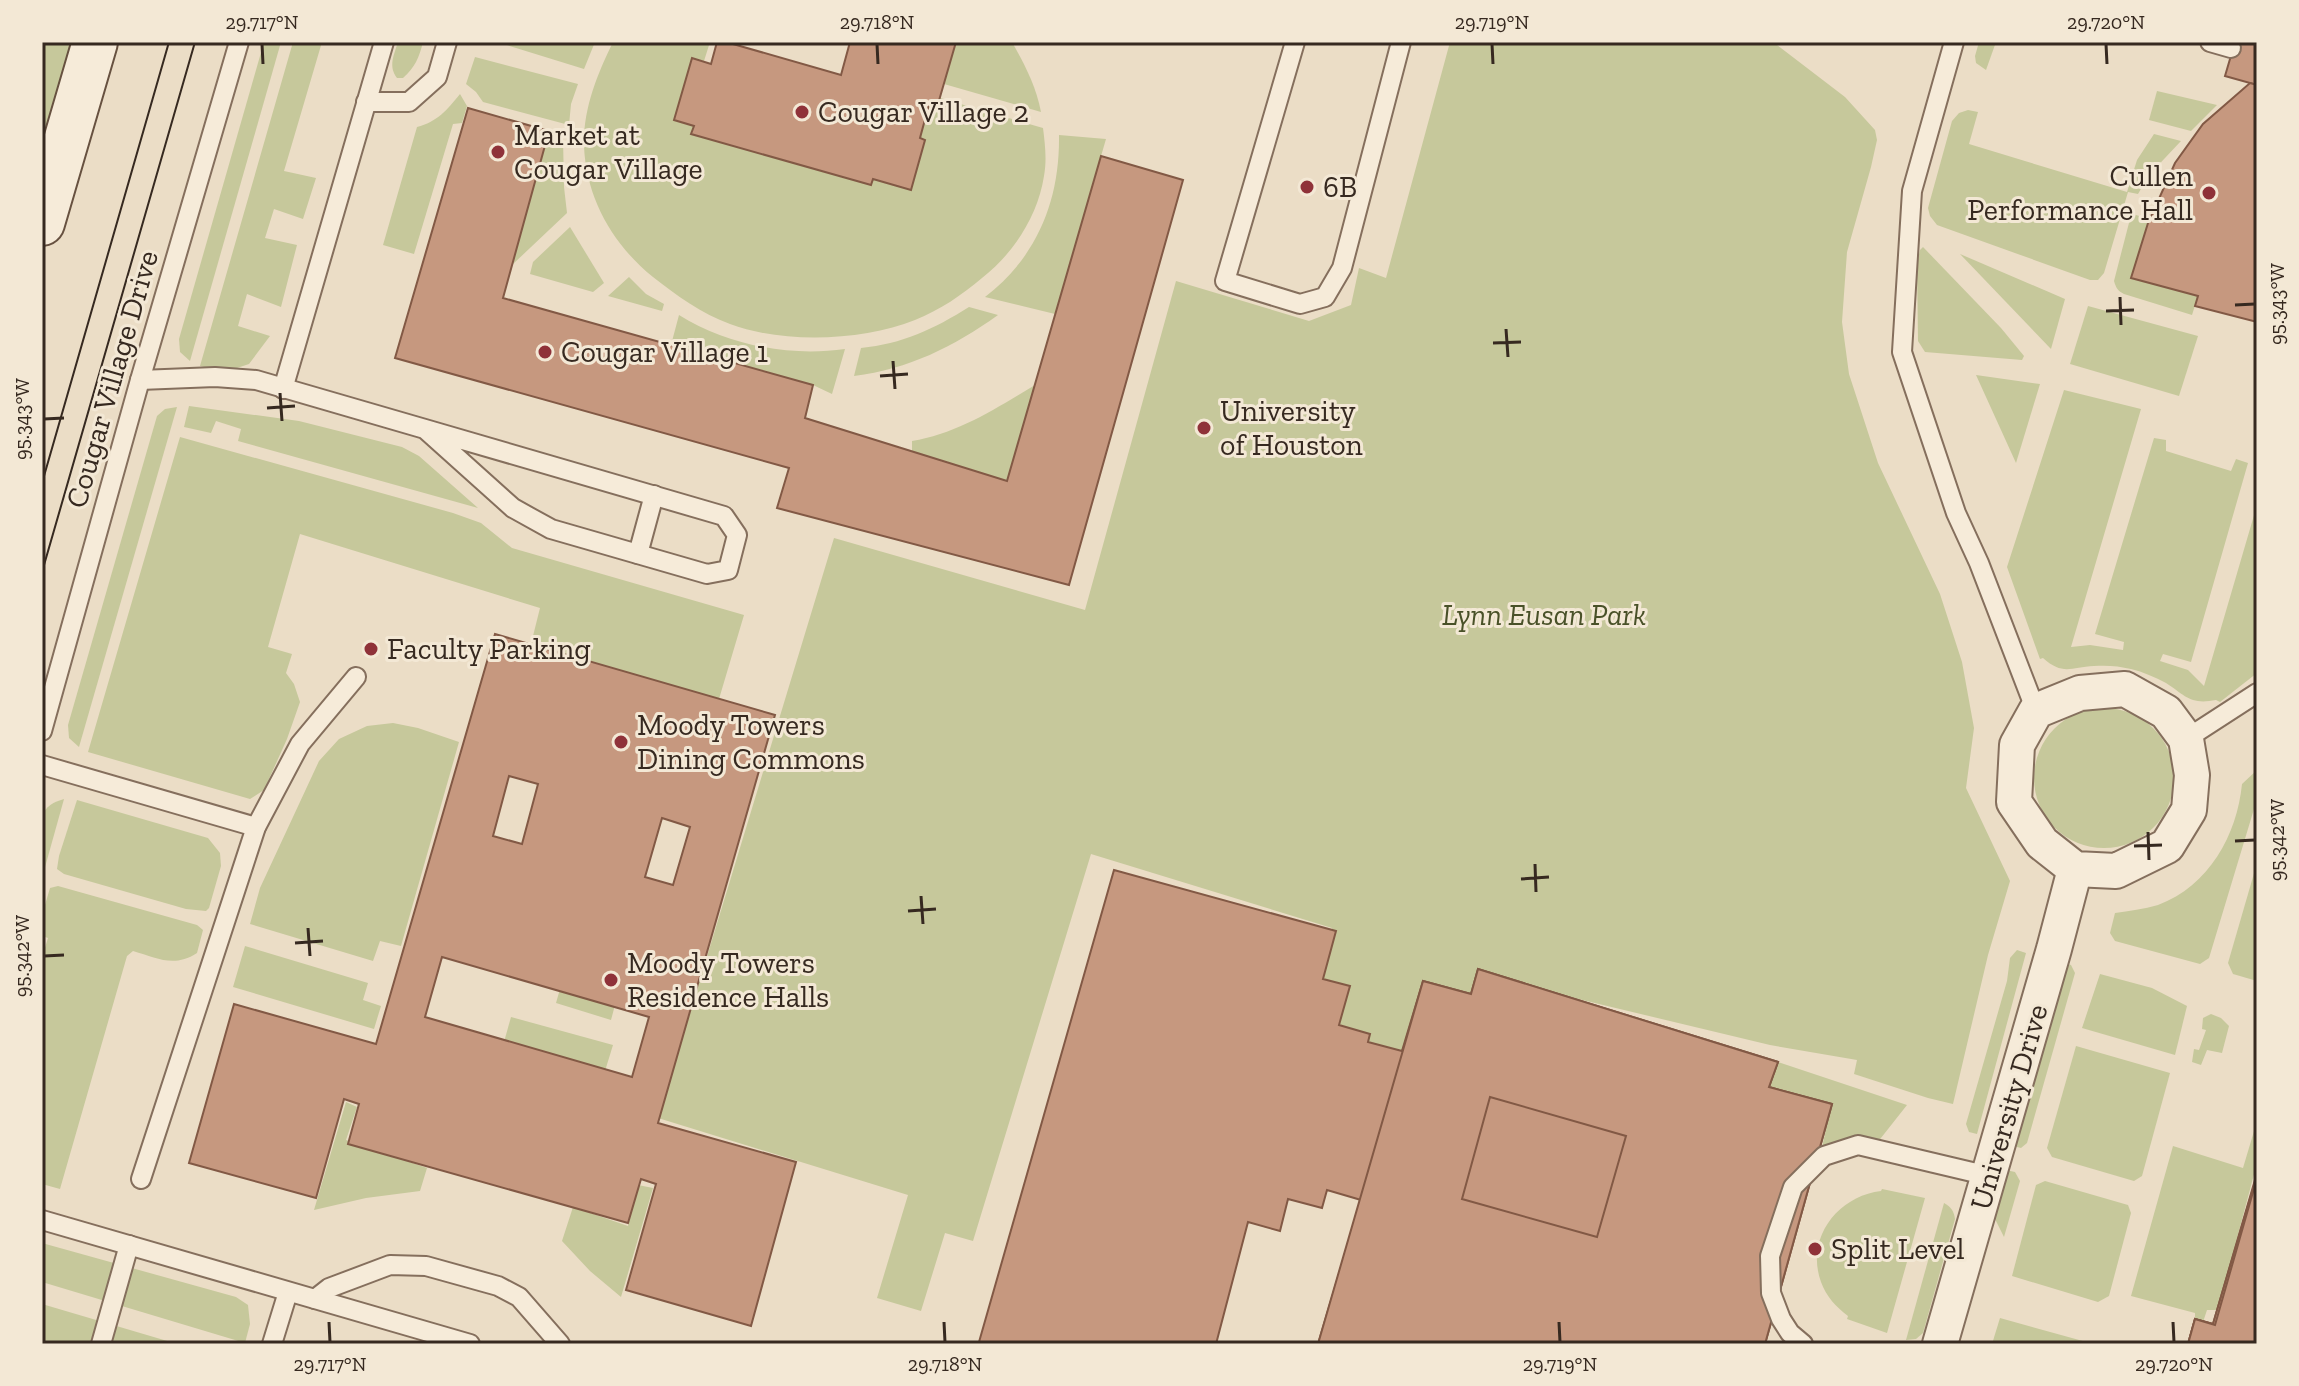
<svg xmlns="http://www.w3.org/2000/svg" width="2299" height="1386" font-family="'Zilla Slab',serif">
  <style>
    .green { fill: #c6c89b }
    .building { fill: #c6987f; stroke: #825945; stroke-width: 2; fill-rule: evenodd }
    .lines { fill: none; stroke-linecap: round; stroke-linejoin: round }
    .lane-casing { stroke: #856f5d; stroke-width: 22 }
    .street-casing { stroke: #856f5d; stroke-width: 38 }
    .secondary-casing { stroke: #675140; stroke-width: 48 }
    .lane { stroke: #f6ebd9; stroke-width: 18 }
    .street { stroke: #f6ebd9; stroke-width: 34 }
    .secondary { stroke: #f6ebd9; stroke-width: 44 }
    .tram { stroke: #362920; stroke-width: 2 }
    .ticks { fill: none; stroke: #362920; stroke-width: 3 }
    .poi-dot { fill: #8f3239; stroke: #f3e8d5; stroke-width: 3 }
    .labels { text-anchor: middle; stroke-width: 6; stroke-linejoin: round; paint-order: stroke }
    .poi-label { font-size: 30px; fill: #362920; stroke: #f3e8d5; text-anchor: start }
    .street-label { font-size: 30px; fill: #362920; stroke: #f3e8d5 }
    .park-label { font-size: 30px; font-style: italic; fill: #495128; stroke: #f3e8d5 }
    .neatline { fill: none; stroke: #362920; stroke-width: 3 }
    .ticks-label { font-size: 20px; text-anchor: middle; fill: #362920 }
  </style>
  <rect width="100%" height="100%" fill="#ebddc6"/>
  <!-- green -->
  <g class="green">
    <polygon points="42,42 79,42 42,164"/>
    <polygon points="264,42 281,42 190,361 180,352 179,339"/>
    <polygon points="293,42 322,42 284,171 316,178 303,219 274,209 265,238 297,245 281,307 247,294 238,326 270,336 249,364 225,372 200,366"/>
    <path d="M398,42H423C419,58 415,67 403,78H397C388,66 394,55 398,42Z"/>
    <polygon points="497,42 595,42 584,69"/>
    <path d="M613,42H710L704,61L692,59L675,120L694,126L692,134L870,185L873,179L911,190L925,141L920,138L930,101L938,103L940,98L1043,128C1045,144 1047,160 1044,176C1038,216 1013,254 982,278C962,295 940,310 915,320C863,341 783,344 730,324C702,314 676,295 653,277C613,245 586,198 584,146C583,109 597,75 613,42Z"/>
    <path d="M956,42H1012C1025,65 1036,86 1041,112L944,84Z"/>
    <polygon points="1450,42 1773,42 1845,97 1875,130 1877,140 1871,167 1847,252 1842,322 1849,374 1878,463 1940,594 1962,662 1974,728 1966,788 2010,881 1988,955 1953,1104 1928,1098 1854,1074 1857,1060 1770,1045 1478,975 1470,998 1402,1062 1334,1026 1346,986 1318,977 1332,928 1091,854 973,1241 945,1233 921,1311 877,1298 908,1195 658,1118 834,538 1085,610 1176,281 1309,321 1351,305 1359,268 1386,278"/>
    <polygon points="1979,42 1996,42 1986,70 1976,63 1975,56"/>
    <polygon points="475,57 578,84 571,104 569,125 483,102 476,92 466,84"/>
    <polygon points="2157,91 2217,105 2191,131 2149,120"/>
    <path d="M460,94L467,106L462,123L453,124L414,254L383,245L417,127C437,122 447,110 460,94Z"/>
    <polygon points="1968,110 1978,112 1969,144 2127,192 2137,160 2154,134 2181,141 2149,175 2138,194 2128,192 2104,273 2098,280 2090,280 1937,225 1930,216 1928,208 1952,121 1959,113"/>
    <polygon points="549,131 563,137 564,187 567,213 512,265"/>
    <path d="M1059,135L1106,139L1055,314L985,297C1037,257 1060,201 1059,135Z"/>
    <path d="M2136,215L2149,219L2131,278L2198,296L2192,315L2124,294C2118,291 2116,288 2114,281L2130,219Z"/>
    <polygon points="570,227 604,283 593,292 530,274 533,262"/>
    <polygon points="1923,247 2001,328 2024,356 2022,360 1925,352 1918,341 1917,264 1920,250"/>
    <polygon points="1960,254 2065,299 2051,349"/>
    <polygon points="629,277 646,294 664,304 662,311 608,296"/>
    <polygon points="2088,306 2198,336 2179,396 2070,364"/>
    <path d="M969,307L998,315C953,347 909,369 854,376L861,348C902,344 934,329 969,307Z"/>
    <path d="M679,315C727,345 789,357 845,349L832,394L813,385L671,345Z"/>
    <polygon points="1976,375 2040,384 2016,463"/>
    <path d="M1035,385L1007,481L912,451V441C957,434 997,408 1035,385Z"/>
    <path d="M2064,390L2141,409L2071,647L2090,645L2123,650L2124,642L2095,634L2154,438L2166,440V451L2231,471L2236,459L2248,463L2191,662L2163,654L2160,661L2188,670L2204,686L2257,505V673L2220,702L2216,700C2190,705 2186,696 2166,683C2155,677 2143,672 2131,669C2119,666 2107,665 2094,666C2071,667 2063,676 2043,658L2040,659L2007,567Z"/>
    <polygon points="189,406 299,421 402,447 419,456 478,508 238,441 241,429 216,421 211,433 184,427"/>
    <polygon points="177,407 79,747 69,738 68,725 157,416 165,409"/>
    <polygon points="180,437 453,513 481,523 512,548 744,615 719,699 531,644 540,608 300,534 268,647 292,654 286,673 294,684 300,702 287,739 264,790 250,799 88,752"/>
    <circle cx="2104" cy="778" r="70"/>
    <polygon points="393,723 418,728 459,742 401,946 380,941 373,961 250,924 260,888 319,761 339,739 367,726"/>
    <path d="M2257,770V799L2209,958L2200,964L2115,941L2110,933L2115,913C2129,911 2144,909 2158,905C2209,886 2237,835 2242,784Z"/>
    <path d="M64,799L42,878V817C45,806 54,802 64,799Z"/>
    <polygon points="77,800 208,838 220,853 221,866 209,908 206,911 186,909 64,874 57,869 59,856"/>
    <polygon points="2257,863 2257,981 2233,974 2228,963"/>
    <path d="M58,886L197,925L203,930L197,953C174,968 157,958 133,951L127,956L60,1189L42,1184V957L48,938L42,936V915L50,888Z"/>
    <polygon points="245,946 368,983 363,1000 381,1006 374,1029 233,987"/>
    <polygon points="2017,950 2026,953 1977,1134 1969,1132 1966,1124 2007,981 2010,958"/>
    <polygon points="2064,963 2071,965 2075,973 2027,1143 2021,1148 2013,1146"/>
    <polygon points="2100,974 2152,988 2187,1006 2175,1055 2082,1028"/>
    <polygon points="560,989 615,1005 611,1020 556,1003"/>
    <polygon points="2211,1014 2221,1018 2229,1026 2222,1053 2207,1050 2201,1065 2192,1062 2194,1049 2199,1050 2206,1030 2202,1029 2203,1018"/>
    <polygon points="511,1017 613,1045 605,1071 504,1042"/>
    <polygon points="2076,1046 2170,1073 2142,1176 2134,1181 2052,1157 2047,1148"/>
    <polygon points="1778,1062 1907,1105 1877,1143 1821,1152 1831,1106 1769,1087"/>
    <polygon points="346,1102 357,1107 346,1140 427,1168 420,1191 366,1198 314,1210"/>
    <polygon points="2257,1121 2257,1163 2218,1310 2207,1310 2203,1322 2195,1320 2195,1313 2131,1296 2173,1146 2243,1168"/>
    <polygon points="2006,1170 2015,1172 2020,1181 2004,1237 1994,1217"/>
    <polygon points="2045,1181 2128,1205 2131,1213 2109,1296 2098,1302 2012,1276 2036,1185"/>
    <polygon points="638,1185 653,1188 621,1297 590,1271 562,1241 573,1207 628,1226"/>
    <path d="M1882,1189L1925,1198L1887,1333L1847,1319L1848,1316C1836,1307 1826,1296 1821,1282C1805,1238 1838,1196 1881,1191Z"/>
    <path d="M1944,1203C1951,1207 1954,1211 1955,1219L1923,1333L1916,1339L1906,1340Z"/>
    <polygon points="42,1243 236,1297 248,1305 250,1324 245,1343 42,1282"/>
    <polygon points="42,1304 174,1343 173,1344 42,1344"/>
    <polygon points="2000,1318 2090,1343 2091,1344 1992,1344"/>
  </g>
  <!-- building -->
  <g class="building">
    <polygon points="717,42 726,42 841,75 850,42 956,42 938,104 930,101 920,138 925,140 911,190 873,179 871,185 691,134 694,126 674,120 692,58 711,64"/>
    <polygon points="2235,42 2257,42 2257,85 2225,76"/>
    <polygon points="2250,83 2257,85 2257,322 2195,306 2198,296 2131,278 2148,223 2175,163 2203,124"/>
    <polygon points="468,108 549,131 503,298 813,385 805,418 1007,481 1101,156 1183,180 1069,585 777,508 789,468 395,358"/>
    <path d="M495,634L775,715L658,1123L796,1162L751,1326L626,1290L656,1184L641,1179L628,1223L348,1144L359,1104L344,1099L316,1198L189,1163L234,1004L376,1044ZM509,776L538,784L522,844L493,836ZM662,818L690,827L673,885L645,877ZM442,957L649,1017L632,1077L425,1017Z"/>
    <polygon points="1114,870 1336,931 1323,979 1350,986 1339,1025 1370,1034 1368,1042 1402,1051 1423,981 1471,994 1478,969 1778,1062 1769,1087 1832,1104 1765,1344 1318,1344 1361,1200 1327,1190 1322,1208 1288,1199 1280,1231 1248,1222 1216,1344 987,1344 979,1342"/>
    <path d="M1478,969L1778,1062L1769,1087L1832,1104L1765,1344H1318L1423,981L1471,994ZM1490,1097L1626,1136L1597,1237L1462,1199Z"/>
    <polygon points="2257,1173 2257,1344 2188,1344 2195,1319 2213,1324"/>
    <polygon points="2257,1175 2257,1344 2188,1344 2195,1319 2213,1324"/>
    <polygon points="2257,1178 2257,1344 2188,1344 2195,1319 2215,1325"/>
  </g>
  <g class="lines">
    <defs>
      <g id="lane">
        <polyline points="1295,42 1225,281 1300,304 1325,297 1342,268 1401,42"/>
        <polyline points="1954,42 1912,191 1902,352 1956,513 1979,563 2036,711"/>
        <polyline points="2210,42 2231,48"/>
        <polyline points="366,102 409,102 437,77 447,42"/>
        <polyline points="140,380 215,377 256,380 425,429 513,508 551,529 707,574 728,570 737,535 724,516 425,429"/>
        <polyline points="283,389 384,42"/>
        <polyline points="638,554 654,495"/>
        <polyline points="42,731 140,380 239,42"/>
        <polyline points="2186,739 2257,693"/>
        <polyline points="42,765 256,827"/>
        <polyline points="141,1179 256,827 300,744 356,677"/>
        <polyline points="42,1220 470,1344"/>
        <polyline points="315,1299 329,1288 390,1265 426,1266 498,1286 519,1297 560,1344"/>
        <polyline points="101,1344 129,1245"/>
        <polyline points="272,1344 288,1292"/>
        <polyline points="1803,1344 1790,1333 1781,1319 1771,1293 1770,1256 1793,1187 1824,1156 1858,1145 1989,1176"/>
      </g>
      <g id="street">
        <polygon points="2125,689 2166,712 2186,739 2192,775 2189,810 2167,846 2116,871 2075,869 2042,843 2014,802 2017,745 2036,711 2080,693"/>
        <polyline points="1940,1344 2054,949 2075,869"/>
      </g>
      <polyline id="secondary" points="42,223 95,42"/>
    </defs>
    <!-- lane casing -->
    <use href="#lane" class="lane-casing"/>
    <!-- street casing -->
    <use href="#street" class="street-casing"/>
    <!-- secondary casing -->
    <use href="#secondary" class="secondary-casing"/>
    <!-- lane -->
    <use href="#lane" class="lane"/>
    <!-- street -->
    <use href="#street" class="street"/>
    <!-- secondary -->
    <use href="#secondary" class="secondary"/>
    <!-- tram -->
    <g class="tram">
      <polyline points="42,483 169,42"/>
      <polyline points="42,572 195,42"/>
    </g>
  </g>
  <!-- ticks -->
  <path class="ticks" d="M262,44L263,64M877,44L878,64M1492,44L1493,64M2106,44L2107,64M2120,297L2121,325M2235,305L2255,304M2106,311L2134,310M1506,329L1508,357M1493,343L1521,342M893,361L895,389M880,376L908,374M280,393L282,421M267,408L295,406M44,419L64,418M2148,832L2149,860M2235,841L2255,840M2134,846L2162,845M1535,864L1536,892M1521,879L1549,877M921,896L923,924M908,911L936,909M308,928L310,956M295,943L323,941M44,956L64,955M329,1322L330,1342M944,1322L945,1342M1559,1322L1560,1342M2173,1322L2174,1342"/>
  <!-- markers -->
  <g class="poi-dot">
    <circle cx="802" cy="112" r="8"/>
    <circle cx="498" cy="152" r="8"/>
    <circle cx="1307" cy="187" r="8"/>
    <circle cx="2209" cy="193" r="8"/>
    <circle cx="545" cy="352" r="8"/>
    <circle cx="1204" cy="428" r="8"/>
    <circle cx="371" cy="649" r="8"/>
    <circle cx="621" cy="742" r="8"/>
    <circle cx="611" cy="980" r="8"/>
    <circle cx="1815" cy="1249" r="8"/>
  </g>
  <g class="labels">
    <!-- poi labels -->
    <g class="poi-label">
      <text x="818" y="122">Cougar Village 2</text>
      <text x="514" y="145">Market at<tspan x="514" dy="34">Cougar Village</tspan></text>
      <text x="2193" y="186" text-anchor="end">Cullen<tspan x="2193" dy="34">Performance Hall</tspan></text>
      <text x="1323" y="197">6B</text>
      <text x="561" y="362">Cougar Village 1</text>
      <text x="1220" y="421">University<tspan x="1220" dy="34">of Houston</tspan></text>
      <text x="387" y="659">Faculty Parking</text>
      <text x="637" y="735">Moody Towers<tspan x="637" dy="34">Dining Commons</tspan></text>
      <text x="627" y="973">Moody Towers<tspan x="627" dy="34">Residence Halls</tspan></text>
      <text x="1831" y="1259">Split Level</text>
    </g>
    <!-- street labels -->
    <g class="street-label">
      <text transform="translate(112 379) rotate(-74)" y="10">Cougar Village Drive</text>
      <text transform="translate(2009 1107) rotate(-74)" y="10">University Drive</text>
    </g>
    <!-- park labels -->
    <g class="park-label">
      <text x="1544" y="625">Lynn Eusan Park</text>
    </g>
  </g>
  <!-- border -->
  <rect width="2299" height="1386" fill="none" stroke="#f3e8d5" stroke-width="88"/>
  <rect x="44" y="44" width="2211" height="1298" class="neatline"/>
  <g class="ticks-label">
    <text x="262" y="29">29.717°N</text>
    <text x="877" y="29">29.718°N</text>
    <text x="1492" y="29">29.719°N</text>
    <text x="2106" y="29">29.720°N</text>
    <text transform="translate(2277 304) rotate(-90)" y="7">95.343°W</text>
    <text transform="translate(22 419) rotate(-90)" y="7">95.343°W</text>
    <text transform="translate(2277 840) rotate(-90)" y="7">95.342°W</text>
    <text transform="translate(22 956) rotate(-90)" y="7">95.342°W</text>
    <text x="330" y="1371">29.717°N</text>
    <text x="945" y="1371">29.718°N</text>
    <text x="1560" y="1371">29.719°N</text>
    <text x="2174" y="1371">29.720°N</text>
  </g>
</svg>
